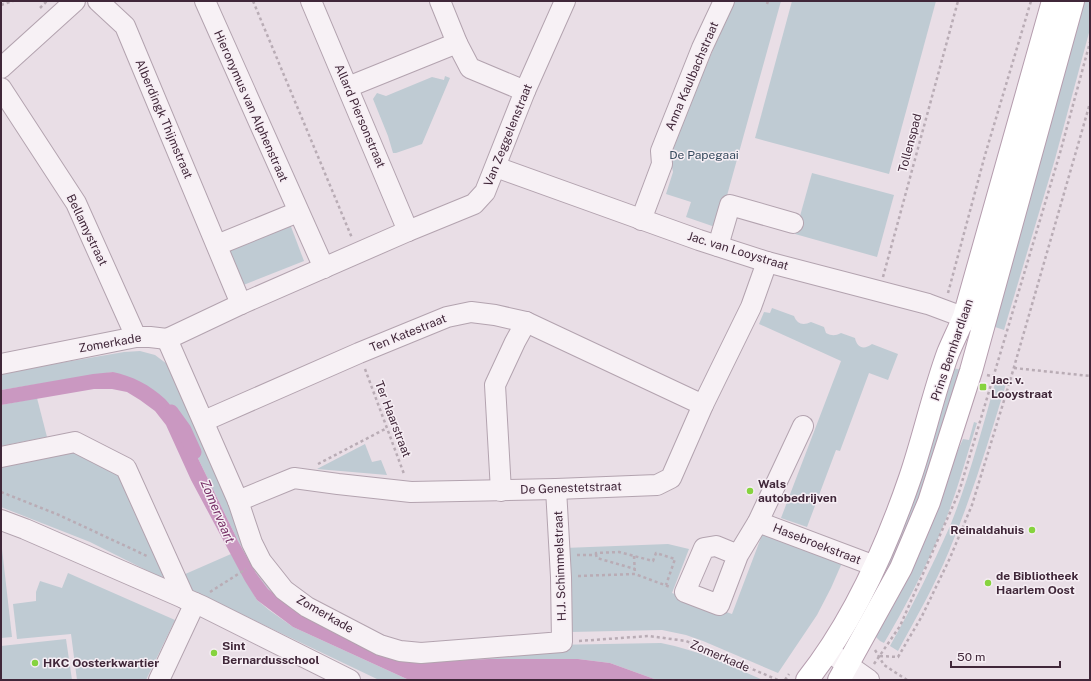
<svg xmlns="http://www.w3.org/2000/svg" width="1091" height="681" font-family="'Public Sans',sans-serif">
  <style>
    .green { fill: #bfcbd3 }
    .water { fill: #ca98c1 }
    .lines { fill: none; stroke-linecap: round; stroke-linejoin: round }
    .canal { stroke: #ca98c1; stroke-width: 15 }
    .minor-casing { stroke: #b3a3af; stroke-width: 22 }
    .major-casing { stroke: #b59dae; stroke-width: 24 }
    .path { stroke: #b9acb5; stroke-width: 2.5; stroke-dasharray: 3 3; stroke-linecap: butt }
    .minor { stroke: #f7f1f5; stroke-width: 20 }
    .major { stroke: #fff; stroke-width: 22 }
    .poi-dot { fill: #86d33e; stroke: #f6eef4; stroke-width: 1.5 }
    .labels { text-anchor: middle; stroke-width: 3; stroke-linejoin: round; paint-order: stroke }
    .street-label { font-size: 12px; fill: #402739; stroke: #f6eef4 }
    .park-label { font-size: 12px; fill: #34495c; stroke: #f6eef4 }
    .poi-label { font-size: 12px; font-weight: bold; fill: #402739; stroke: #f6eef4; text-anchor: start }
    .water-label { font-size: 13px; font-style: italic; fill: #762f66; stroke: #f6eef4 }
  </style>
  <rect width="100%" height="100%" fill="#e9dee6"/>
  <!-- green -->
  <g class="green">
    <polygon points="734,1 781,1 718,228 686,217 691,202 666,194 673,172 669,153"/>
    <polygon points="792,1 936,1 889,174 755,138"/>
    <polygon points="1084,1 1090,1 1090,29 1055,159 1004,330 992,326"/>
    <polygon points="445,76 450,78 422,144 396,153 393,153 388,136 373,99 377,93 386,96 432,77 444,80"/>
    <polygon points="812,173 894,195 877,257 795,234"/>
    <polygon points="290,224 304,261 241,286 227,251"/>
    <path d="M772,308L794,316C797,324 803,326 811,322L824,327L826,333C832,336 835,336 841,333L855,338C857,348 864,350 872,344L898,354L888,380L869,373L840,451L836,450L807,527L781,518L841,361L759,324L764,312L770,313Z"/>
    <path d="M140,351L155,355L167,364L184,396L254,556L379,648L661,643C698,650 729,665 763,680H657L610,663L578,659H489L421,662L344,637L298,613L268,589L256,573L238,541L178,417L113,372L1,390V373L124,352Z"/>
    <polygon points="953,368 962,370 909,530 860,626"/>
    <path d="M996,380L1006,384C989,440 972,496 949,551C935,585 916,618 898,651L890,646C912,607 932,567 950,526C969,479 982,429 996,380Z"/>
    <polygon points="37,398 47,437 1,446 1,405"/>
    <path d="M974,422L977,423C965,461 955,500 939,536C923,573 904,609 884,643L880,641L874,635L963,439L969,440Z"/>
    <polygon points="365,444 372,462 381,460 387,475 317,469"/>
    <polygon points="75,449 119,472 170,582 90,542 1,507 1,465"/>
    <polygon points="765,527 845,556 831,588 817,615 778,673 703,641 686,635 662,630 570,632 564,548 668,544 689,549 672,593 732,614"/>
    <polygon points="2,549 12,637 1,638 1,550"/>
    <polygon points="231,554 257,600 269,610 293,627 409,680 379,680 189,589 183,575"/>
    <polygon points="68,573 175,620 146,680 77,680 71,634 17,639 13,604 36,601 36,592 40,581 62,588"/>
    <polygon points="66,639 72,680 1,680 1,646"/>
  </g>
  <!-- water -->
  <path class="water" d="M113,372C132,376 150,385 165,399C170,404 174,411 178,417L238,541L256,573L268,589L298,613L344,637L421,662L489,659H578L610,663L657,680H409L293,627L257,600L245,581L191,480L166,425L155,411L140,400L127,392L112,389H94L1,405V390L93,374Z"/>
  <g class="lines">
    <!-- canal -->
    <polyline class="canal" points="171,412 184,430 194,452"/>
    <defs>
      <g id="minor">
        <polyline points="98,1 125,26 241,304"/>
        <polyline points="205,1 324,268"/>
        <polyline points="311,1 408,231"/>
        <polyline points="440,1 457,43"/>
        <polyline points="1,68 75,1"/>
        <polyline points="348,87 457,43 470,68 525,91"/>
        <polyline points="1,88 76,203 136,337"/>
        <polyline points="496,167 699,240 767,262 928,304 979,323"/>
        <polyline points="641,220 662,164 661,151 702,48 724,1"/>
        <polyline points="217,245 298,212"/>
        <polyline points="718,246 730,205 793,223"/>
        <polyline points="167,339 238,501 252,543 261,561 284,590 307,607 380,645 400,651 421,653 562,642 561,577 556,489"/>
        <polyline points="167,339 241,304 408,231 474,204 485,192 525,91 565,1"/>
        <polyline points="1,364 136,337 150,337 167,339"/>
        <polyline points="204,421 359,353 447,317 471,312 495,315 526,322 703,405"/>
        <polyline points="1,457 75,442 126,468 185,599"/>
        <polyline points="501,491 495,385 515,342 526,322"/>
        <polyline points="238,501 294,478 338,484 411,492 556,489 657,485 671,478 703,405 751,307 767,262"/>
        <polyline points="1,520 25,529 202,606 350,680"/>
        <polyline points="758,522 875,566"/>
        <polyline points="738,555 716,546 704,548 685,592 719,605 738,555 758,522 803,426"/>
        <polyline points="828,651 869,680"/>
        <polyline points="159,680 195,603"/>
      </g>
      <g id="major">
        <path d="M807,680C853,622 886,548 910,478C924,437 933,394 948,353C953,341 959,329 964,317L1053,1"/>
        <polyline points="839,680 901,568 929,502 971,371 1073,1"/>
      </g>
    </defs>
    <!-- minor casing -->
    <use href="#minor" class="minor-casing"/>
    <!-- major casing -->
    <use href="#major" class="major-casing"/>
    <!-- path -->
    <g class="path">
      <polyline points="253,1 352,238"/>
      <polyline points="767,4 768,1"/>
      <polyline points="1,5 13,1"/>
      <polyline points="40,8 47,1"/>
      <polyline points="883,277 958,1"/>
      <polyline points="948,293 985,155 1031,1"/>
      <polyline points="1014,368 1090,376"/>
      <polyline points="365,369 404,474"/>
      <polyline points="987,375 1010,381"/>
      <polyline points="318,464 387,428"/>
      <polyline points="1,492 59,515 147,556"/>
      <polyline points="577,555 596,555 597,558 635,569"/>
      <polyline points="596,555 596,553 619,552 653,561 656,553 675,559 666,585"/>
      <polyline points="634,556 635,574"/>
      <polyline points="578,576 635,574 670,587"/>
      <polyline points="210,592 246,569"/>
      <polyline points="579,641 649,636 686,641 778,680"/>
      <polyline points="875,650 884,665 907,680"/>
      <polyline points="880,656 898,657 922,616 950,558 972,505 1010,381 1090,103"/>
      <polyline points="874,664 900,626 959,492 1060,153 1090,42"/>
      <polyline points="785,680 789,674"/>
    </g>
    <!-- minor -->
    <use href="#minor" class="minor"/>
    <!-- major -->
    <use href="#major" class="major"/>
  </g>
  <!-- markers -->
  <g class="poi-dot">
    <rect x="979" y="383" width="8" height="8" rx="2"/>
    <circle cx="750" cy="491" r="4"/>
    <circle cx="1032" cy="530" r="4"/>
    <circle cx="988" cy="583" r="4"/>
    <circle cx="214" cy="653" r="4"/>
    <circle cx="35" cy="663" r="4"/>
  </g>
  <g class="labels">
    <!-- street labels -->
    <g class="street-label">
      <text transform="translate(692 76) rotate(-67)" y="4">Anna Kaulbachstraat</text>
      <text transform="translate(251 106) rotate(66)" y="4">Hieronymus van Alphenstraat</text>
      <text transform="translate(360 116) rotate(67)" y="4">Allard Piersonstraat</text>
      <text transform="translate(164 119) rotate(67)" y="4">Alberdingk Thijmstraat</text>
      <text transform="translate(508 135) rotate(-68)" y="4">Van Zeggelenstraat</text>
      <text transform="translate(910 143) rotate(-75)" y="4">Tollenspad</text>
      <text transform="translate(87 230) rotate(64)" y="4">Bellamystraat</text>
      <text transform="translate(738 251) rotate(17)" y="4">Jac. van Looystraat</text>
      <text transform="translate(408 333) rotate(-22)" y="4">Ten Katestraat</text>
      <text transform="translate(110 343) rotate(-10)" y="4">Zomerkade</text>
      <text transform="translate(952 350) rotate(-71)" y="4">Prins Bernhardlaan</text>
      <text transform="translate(393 419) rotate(69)" y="4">Ter Haarstraat</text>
      <text transform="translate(571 488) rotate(-2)" y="4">De Genestetstraat</text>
      <text transform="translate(817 544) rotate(21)" y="4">Hasebroekstraat</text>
      <text transform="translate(560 566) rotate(-92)" y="4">H.J. Schimmelstraat</text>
      <text transform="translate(325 614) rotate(30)" y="4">Zomerkade</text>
      <text transform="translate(720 656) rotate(23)" y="4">Zomerkade</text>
    </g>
    <!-- park labels -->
    <g class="park-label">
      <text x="704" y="159">De Papegaai</text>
    </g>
    <!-- poi labels -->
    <g class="poi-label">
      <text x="991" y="384">Jac. v.<tspan x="991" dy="14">Looystraat</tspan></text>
      <text x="758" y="488">Wals<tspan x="758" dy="14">autobedrijven</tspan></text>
      <text x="1024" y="534" text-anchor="end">Reinaldahuis</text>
      <text x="996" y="580">de Bibliotheek<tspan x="996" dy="14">Haarlem Oost</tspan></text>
      <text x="222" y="650">Sint<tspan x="222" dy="14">Bernardusschool</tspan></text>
      <text x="43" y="667">HKC Oosterkwartier</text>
    </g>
    <!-- water labels -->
    <g class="water-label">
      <text transform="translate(218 511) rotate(67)" y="5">Zomervaart</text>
    </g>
  </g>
  <!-- border -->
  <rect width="1091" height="681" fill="none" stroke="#402739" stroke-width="4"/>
  <!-- scale -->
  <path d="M951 661v6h109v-6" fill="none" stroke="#402739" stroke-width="2"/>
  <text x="957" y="661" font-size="12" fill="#402739" stroke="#f6eef4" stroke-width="3" paint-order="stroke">50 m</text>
</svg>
